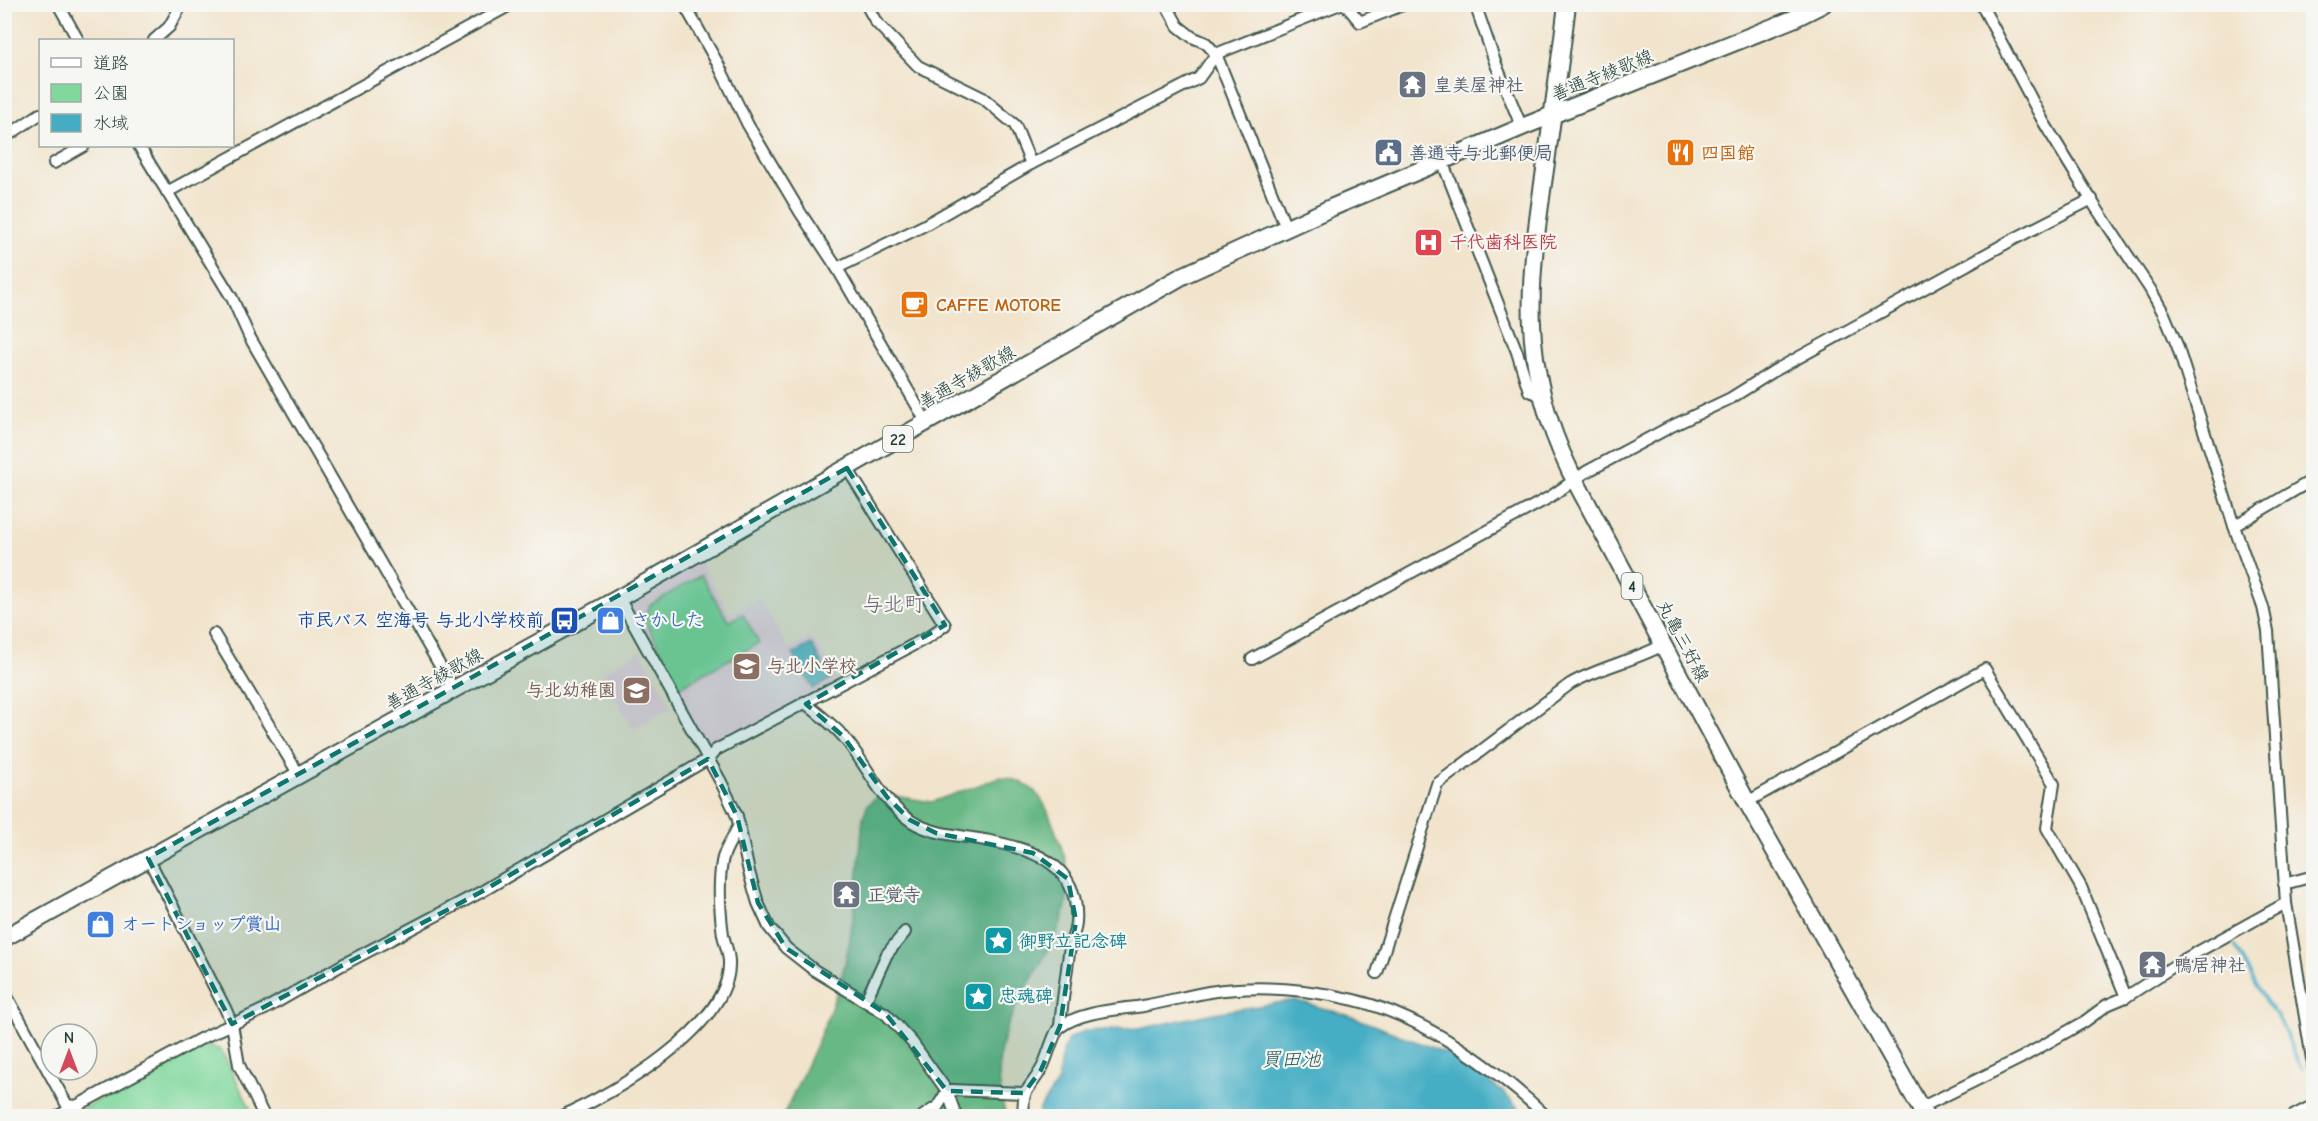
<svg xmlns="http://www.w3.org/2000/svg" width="2318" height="1121" font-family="'Comic Neue','Klee One',sans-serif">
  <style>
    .built { fill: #f3cfdf }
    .green { fill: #80d89c; stroke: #508a68; stroke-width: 1.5 }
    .forest { fill: #68b884; stroke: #447a5c; stroke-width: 1.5 }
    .water { fill: #44adc4; stroke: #32757c; stroke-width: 1.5 }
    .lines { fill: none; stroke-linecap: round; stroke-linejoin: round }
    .stream { stroke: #44adc4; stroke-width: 3 }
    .minor-casing { stroke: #3f564b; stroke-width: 14 }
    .primary-casing { stroke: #3f564b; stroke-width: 20 }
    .minor { stroke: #fff; stroke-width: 10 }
    .primary { stroke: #fff; stroke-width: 16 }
    .marked { fill: #0f766e; fill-opacity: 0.2; stroke: #0f766e; stroke-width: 4.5; stroke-dasharray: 12 8; stroke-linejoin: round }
    .labels { text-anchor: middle; stroke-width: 4.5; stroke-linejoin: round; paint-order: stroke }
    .shield { fill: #f6f6f2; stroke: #60746d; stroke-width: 1.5 }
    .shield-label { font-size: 16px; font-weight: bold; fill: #1f3d34 }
    .street-label { font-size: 18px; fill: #1f3d34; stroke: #f6f6f2 }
    .worship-label { font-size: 18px; font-weight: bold; fill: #5b616d; stroke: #f6f6f2; text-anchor: start }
    .service-label { font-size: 18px; font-weight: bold; fill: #4e5e75; stroke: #f6f6f2; text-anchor: start }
    .food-label { font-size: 18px; font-weight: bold; fill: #c56008; stroke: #f6f6f2; text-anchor: start }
    .health-label { font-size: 18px; font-weight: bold; fill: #be3a42; stroke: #f6f6f2; text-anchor: start }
    .transit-label { font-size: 18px; font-weight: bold; fill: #164399; stroke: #f6f6f2; text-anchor: end }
    .shop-label { font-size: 18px; font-weight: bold; fill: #366cbe; stroke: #f6f6f2; text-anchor: start }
    .education-label { font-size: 18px; font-weight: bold; fill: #785e54; stroke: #f6f6f2; text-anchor: start }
    .culture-label { font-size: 18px; font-weight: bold; fill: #0d838f; stroke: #f6f6f2; text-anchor: start }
    .water-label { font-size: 20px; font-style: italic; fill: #2a5f5f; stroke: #f6f6f2 }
    .quarter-label { font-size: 21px; fill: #69626e; stroke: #f6f6f2 }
  </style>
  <rect width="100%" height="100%" fill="#f6f6f2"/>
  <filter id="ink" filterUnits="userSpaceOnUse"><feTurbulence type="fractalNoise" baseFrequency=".0167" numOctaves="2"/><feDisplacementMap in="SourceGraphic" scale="12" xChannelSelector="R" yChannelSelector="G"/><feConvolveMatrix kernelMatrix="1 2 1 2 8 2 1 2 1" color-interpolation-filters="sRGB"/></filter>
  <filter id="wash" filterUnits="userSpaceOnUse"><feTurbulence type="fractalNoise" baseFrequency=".008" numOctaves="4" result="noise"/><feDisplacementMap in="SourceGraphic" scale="24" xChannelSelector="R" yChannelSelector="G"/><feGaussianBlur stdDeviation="1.35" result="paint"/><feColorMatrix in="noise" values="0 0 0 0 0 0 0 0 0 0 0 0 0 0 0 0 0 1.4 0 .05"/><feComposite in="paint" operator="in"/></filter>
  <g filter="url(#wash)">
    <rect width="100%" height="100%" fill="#f2e4cc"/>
    <!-- built -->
    <g class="built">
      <polygon points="700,561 730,614 759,598 789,649 812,637 839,682 709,749 631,609 636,597"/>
      <polygon points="641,651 672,708 633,729 602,672"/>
    </g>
    <!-- green -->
    <g class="green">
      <polygon points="701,575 729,622 743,614 759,643 680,687 644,619 650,605"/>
      <polygon points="204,1044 221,1050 254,1116 69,1116"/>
    </g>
    <!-- forest -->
    <path class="forest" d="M1001,777C1029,780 1043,795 1052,822C1059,841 1069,863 1069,884C1067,946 1013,989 1001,1048C997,1071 1000,1095 1006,1116H783C803,1072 826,1028 840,982C855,933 858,869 863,818L867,806L877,796L889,795L932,802Z"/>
    <!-- water -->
    <g class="water">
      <polygon points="811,644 831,679 813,689 793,654"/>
      <polygon points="1295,1000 1347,1015 1451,1055 1503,1092 1526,1116 1039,1116 1039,1110 1058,1081 1061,1057 1068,1039 1084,1031 1143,1028 1214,1013"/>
    </g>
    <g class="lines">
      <!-- stream -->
      <polyline class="stream" points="2234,945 2267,1004 2278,1017 2302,1069"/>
    </g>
  </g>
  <g filter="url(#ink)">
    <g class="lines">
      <defs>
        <g id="minor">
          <polyline points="58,4 78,40"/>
          <polyline points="684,4 718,64 748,125 800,212 837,268 927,423"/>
          <polyline points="866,4 876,22 918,66 983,98 1015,125 1031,164"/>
          <polyline points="1166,4 1178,26 1192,37 1206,43 1216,54 1286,228"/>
          <polyline points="1345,4 1360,22 1405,4"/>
          <polyline points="1475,4 1495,62 1522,128"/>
          <polyline points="1981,4 2043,121 2095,206 2150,289 2164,314 2177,345 2234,526 2263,607 2268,631 2286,903 2314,1071"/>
          <polyline points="154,40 169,27 182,4"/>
          <polyline points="4,138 40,114"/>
          <polyline points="139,146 232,298 249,336 454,690"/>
          <polyline points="1442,161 1517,352 1529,391 1540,395"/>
          <polyline points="54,163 84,146"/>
          <polyline points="167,192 512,4"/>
          <polyline points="837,268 923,226 1031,164 1199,78 1216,54 1340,4"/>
          <polyline points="2234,526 2314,479"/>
          <polyline points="619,598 721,782 737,816 749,872 758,903 769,927 786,948 814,970 886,1014 912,1042 947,1091 956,1116"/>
          <polyline points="214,634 299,775"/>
          <polyline points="1252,659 1550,497 1586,472 1670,427 1731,398 1774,371 2012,240 2092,199"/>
          <path d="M804,702C817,713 831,723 842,735C866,762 880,801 911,821C935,836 963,835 990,841C1036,850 1080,866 1076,922C1075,932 1071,943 1069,953C1066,978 1062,1002 1060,1026"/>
          <polyline points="1747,802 1985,669 2054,784 2047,828 2081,887 2126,997"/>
          <polyline points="148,858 225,1008 232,1024 239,1065 264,1116"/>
          <polyline points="2284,884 2314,876"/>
          <path d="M1377,973L1437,784L1570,684C1600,667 1633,661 1663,645"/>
          <polyline points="4,991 67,1105 77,1106"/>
          <polyline points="866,1000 887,954 905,932"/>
          <polyline points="1918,1113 1920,1108 2021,1058 2084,1022 2107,1005 2126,997 2183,960 2286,903"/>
          <polyline points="58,1116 202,1038 265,1009 342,965 481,892 708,759 716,750 930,636 945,625 847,468"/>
          <path d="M562,1116C612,1095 732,1025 729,962C729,953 725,944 723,935C720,912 718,885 722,862C724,849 734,837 739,825"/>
          <polyline points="923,1116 938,1106 947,1091 951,1090 1024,1093"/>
          <path d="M1024,1116C1021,1088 1030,1090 1042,1068C1047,1059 1054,1031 1060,1027C1082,1011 1116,1010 1143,1006C1165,1002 1187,996 1209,992C1256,985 1308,989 1354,1000C1422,1016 1496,1068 1546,1116"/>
          <polyline points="2293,1116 2314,1105"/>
        </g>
        <g id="primary">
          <path d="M1567,4C1561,57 1553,110 1546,163C1529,278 1517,362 1570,471L1747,802L1925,1116"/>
          <polyline points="4,938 619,598 1184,275 1333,207 1527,125 1793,19 1823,4"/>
        </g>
      </defs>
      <!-- minor casing -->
      <use href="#minor" class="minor-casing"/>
      <!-- primary casing -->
      <use href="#primary" class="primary-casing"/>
      <!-- minor -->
      <use href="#minor" class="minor"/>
      <!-- primary -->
      <use href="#primary" class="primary"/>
    </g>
  </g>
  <!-- marked area -->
  <path class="marked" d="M847,468L945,625L806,704L843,736L887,797L910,820L936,833L1033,853L1068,879L1076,921L1060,1026L1041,1070L1024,1093L947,1091L886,1014L786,948L758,903L737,816L708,759L481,892L232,1024L148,858Z"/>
  <!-- icons -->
  <defs>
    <symbol id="temple-square" viewBox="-11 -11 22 22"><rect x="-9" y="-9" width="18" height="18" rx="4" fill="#6b7280" stroke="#f6f6f2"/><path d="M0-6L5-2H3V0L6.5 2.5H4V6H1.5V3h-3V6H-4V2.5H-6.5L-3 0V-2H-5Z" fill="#fff"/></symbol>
    <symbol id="civic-square" viewBox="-11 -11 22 22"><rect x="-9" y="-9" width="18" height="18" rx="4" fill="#5c6f8a" stroke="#f6f6f2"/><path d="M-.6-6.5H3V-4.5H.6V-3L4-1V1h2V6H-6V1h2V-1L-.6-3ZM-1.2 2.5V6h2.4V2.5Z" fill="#fff"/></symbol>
    <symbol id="restaurant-square" viewBox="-11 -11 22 22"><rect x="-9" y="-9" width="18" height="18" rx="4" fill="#e8710a" stroke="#f6f6f2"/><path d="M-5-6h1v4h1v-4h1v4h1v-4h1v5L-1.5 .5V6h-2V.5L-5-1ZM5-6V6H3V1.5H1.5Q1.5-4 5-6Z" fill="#fff"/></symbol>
    <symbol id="hospital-square" viewBox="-11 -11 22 22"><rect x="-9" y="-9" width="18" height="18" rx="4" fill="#e0444e" stroke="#f6f6f2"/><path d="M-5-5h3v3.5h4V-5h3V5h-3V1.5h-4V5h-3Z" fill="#fff"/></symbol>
    <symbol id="cafe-square" viewBox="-11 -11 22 22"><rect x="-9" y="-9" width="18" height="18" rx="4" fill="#e8710a" stroke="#f6f6f2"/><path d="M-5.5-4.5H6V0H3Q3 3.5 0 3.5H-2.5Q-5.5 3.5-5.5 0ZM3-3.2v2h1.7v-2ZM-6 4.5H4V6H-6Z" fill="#fff"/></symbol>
    <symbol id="bus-square" viewBox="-11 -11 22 22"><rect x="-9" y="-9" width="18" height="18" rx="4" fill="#1a4fb4" stroke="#f6f6f2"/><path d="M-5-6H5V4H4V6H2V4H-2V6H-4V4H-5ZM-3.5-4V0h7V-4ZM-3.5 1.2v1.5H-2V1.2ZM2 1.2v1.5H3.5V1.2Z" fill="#fff"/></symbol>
    <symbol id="shop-square" viewBox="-11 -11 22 22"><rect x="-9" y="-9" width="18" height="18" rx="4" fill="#3f7fe0" stroke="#f6f6f2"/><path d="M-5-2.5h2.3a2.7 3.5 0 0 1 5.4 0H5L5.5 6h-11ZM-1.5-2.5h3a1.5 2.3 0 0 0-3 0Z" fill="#fff"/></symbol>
    <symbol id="school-square" viewBox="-11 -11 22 22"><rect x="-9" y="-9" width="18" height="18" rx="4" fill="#8d6e63" stroke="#f6f6f2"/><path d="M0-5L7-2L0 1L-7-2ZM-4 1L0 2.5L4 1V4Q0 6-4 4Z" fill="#fff"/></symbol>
    <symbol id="sight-square" viewBox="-11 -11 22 22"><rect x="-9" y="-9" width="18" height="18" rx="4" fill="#0f9aa8" stroke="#f6f6f2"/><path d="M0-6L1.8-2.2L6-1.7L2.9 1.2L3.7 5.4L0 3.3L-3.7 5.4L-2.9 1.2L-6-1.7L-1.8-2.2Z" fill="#fff"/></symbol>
  </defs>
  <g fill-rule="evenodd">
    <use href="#temple-square" x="1396" y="68" width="33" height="33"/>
    <use href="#civic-square" x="1372" y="136" width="33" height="33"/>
    <use href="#restaurant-square" x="1664" y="136" width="33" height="33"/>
    <use href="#hospital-square" x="1412" y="226" width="33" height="33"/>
    <use href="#cafe-square" x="898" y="288" width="33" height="33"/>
    <use href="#bus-square" x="548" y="604" width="33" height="33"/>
    <use href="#shop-square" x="594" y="604" width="33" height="33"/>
    <use href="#school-square" x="730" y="650" width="33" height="33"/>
    <use href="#school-square" x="620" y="674" width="33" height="33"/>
    <use href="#temple-square" x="830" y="878" width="33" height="33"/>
    <use href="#shop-square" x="84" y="908" width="33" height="33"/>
    <use href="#sight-square" x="982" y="924" width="33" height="33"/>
    <use href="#temple-square" x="2136" y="948" width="33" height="33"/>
    <use href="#sight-square" x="962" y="980" width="33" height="33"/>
  </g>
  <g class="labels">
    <!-- shield labels -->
    <g class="shield">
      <rect x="883" y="426" width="30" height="26" rx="4.5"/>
      <rect x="1621.5" y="573" width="21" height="26" rx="4.5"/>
    </g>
    <g class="shield-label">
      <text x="898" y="445">22</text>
      <text x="1632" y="592">4</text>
    </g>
    <!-- street labels -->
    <g class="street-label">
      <text transform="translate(1602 75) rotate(-22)" y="6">善通寺綾歌線</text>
      <text transform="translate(967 377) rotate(-30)" y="6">善通寺綾歌線</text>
      <text transform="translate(1683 641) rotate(62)" y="6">丸亀三好線</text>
      <text transform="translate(434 679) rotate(-29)" y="6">善通寺綾歌線</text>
    </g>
    <!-- worship labels -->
    <g class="worship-label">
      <text x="1434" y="91">皇美屋神社</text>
      <text x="867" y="901">正覚寺</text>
      <text x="2174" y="971">鴨居神社</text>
    </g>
    <!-- service labels -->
    <g class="service-label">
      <text x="1409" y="159">善通寺与北郵便局</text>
    </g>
    <!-- food labels -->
    <g class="food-label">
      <text x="1701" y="159">四国館</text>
      <text x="936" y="311">CAFFE MOTORE</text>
    </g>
    <!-- health labels -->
    <g class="health-label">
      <text x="1449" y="248">千代歯科医院</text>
    </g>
    <!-- transit labels -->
    <g class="transit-label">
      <text x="544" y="626">市民バス 空海号 与北小学校前</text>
    </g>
    <!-- shop labels -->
    <g class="shop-label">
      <text x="632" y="626">さかした</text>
      <text x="121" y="930">オートショップ賞山</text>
    </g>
    <!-- education labels -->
    <g class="education-label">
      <text x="767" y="672">与北小学校</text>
      <text x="616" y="696" text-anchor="end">与北幼稚園</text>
    </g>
    <!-- culture labels -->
    <g class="culture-label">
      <text x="1019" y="947">御野立記念碑</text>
      <text x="999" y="1002">忠魂碑</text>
    </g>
    <!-- water labels -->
    <g class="water-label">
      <text x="1291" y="1066">買田池</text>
    </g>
    <!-- quarter labels -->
    <g class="quarter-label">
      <text x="894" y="611">与北町</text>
    </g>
  </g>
  <!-- margin -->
  <rect width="2318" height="1121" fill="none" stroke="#f6f6f2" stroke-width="24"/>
  <!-- legend -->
  <rect x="39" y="39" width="195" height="108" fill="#f6f6f2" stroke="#a0aca6" stroke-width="1.5"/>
  <rect x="51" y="58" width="30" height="9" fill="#ffffff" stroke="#a0aca6" stroke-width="1.5"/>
  <text x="93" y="69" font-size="18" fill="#1f3d34">道路</text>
  <rect x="51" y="84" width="30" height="18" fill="#80d89c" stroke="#a0aca6" stroke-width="1.5"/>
  <text x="93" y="99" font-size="18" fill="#1f3d34">公園</text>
  <rect x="51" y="114" width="30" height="18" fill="#44adc4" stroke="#a0aca6" stroke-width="1.5"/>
  <text x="93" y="129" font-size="18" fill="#1f3d34">水域</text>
  <!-- north arrow -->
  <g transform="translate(69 1052)"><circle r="28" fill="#f6f6f2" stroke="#a0aca6" stroke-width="1.5"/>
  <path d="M0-4.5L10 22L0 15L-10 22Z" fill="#d1495b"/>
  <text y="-9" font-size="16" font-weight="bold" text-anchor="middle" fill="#1f3d34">N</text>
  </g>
</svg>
